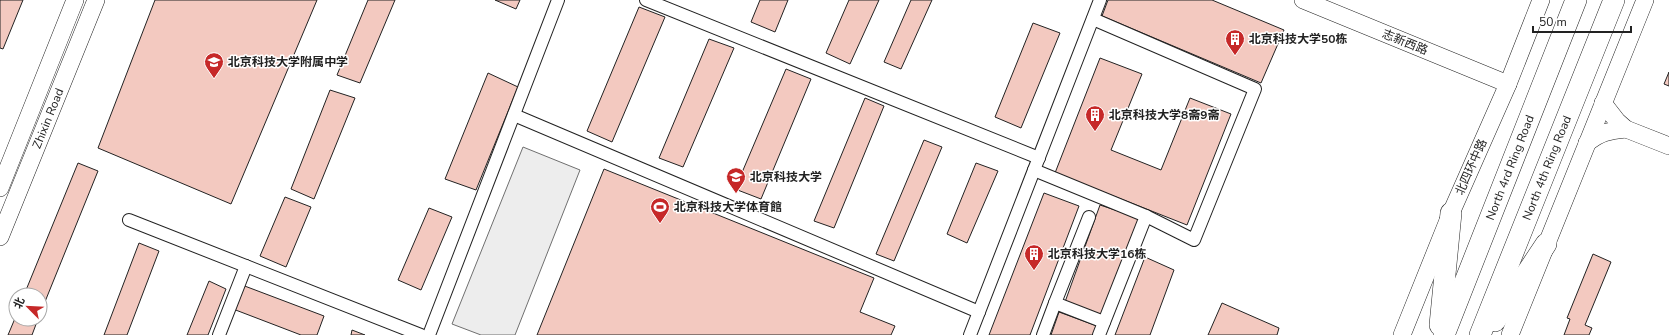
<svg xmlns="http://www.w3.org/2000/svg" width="1669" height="335" font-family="'Nunito Sans','Noto Sans SC',sans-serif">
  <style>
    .parking { fill: #ededed; stroke: #6f6f6f }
    .building { fill: #f3c9c0; stroke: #222 }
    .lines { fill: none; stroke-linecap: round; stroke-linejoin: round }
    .street-casing { stroke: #222; stroke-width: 14 }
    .secondary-casing { stroke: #222; stroke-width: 18 }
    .highway-casing { stroke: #222; stroke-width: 22 }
    .street { stroke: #fff; stroke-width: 12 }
    .secondary { stroke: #fff; stroke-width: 17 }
    .highway { stroke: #fff; stroke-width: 21 }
    .labels { text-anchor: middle; stroke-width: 3; stroke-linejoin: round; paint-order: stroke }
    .poi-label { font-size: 12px; font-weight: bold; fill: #222; stroke: #fff; text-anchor: start }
    .street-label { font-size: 12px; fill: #222; stroke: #fff }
  </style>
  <rect width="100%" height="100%" fill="#fff"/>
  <!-- parking -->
  <polygon class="parking" points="523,147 580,170 515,335 481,335 452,324"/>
  <!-- building -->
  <g class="building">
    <polygon points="0,0 23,0 3,49 0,48"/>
    <polygon points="155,0 317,0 231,204 98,148"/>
    <polygon points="368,0 395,0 360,83 337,75"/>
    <polygon points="495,0 520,0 516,9"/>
    <polygon points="760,0 788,0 775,32 751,22"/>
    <polygon points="849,0 879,0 850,64 826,53"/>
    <polygon points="911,0 932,0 901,69 884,62"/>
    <polygon points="1108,0 1212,0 1284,30 1261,83 1102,16"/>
    <polygon points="639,7 665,17 612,142 587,131"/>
    <polygon points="1033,23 1060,33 1021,128 995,117"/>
    <polygon points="709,39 734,48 683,167 659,158"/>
    <polygon points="1100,58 1142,74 1111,150 1161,170 1190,98 1231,114 1187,225 1055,173"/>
    <polygon points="786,69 811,79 761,199 735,189"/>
    <polygon points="1669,72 1669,86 1664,84"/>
    <polygon points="488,73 518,87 476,190 445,179"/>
    <polygon points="330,90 355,98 314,199 291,189"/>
    <polygon points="865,98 884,106 834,228 814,221"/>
    <polygon points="924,140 942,147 894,261 876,254"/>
    <polygon points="78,163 98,171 40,314 40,295 24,295"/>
    <polygon points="976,163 998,171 967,243 947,234"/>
    <polygon points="604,169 874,278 860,312 895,326 891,335 537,335"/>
    <polygon points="1044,193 1079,206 1030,335 989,335"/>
    <polygon points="285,197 311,207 286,267 260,256"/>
    <polygon points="1100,205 1139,218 1101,315 1065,302"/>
    <polygon points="429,208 452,217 421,290 398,280"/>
    <polygon points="139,243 159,251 127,335 104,335"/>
    <polygon points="1593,254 1611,262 1585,325 1592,328 1589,335 1564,335 1570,319 1567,318"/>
    <polygon points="1145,257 1174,270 1150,335 1115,335"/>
    <polygon points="209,281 226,289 208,335 187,335"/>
    <polygon points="242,285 324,316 317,335 301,335 233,309"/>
    <polygon points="1222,303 1279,328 1277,335 1208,335"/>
    <polygon points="1059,312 1097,326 1093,335 1051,335"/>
    <polygon points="16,316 16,319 38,319 32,335 8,335"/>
    <polygon points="352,330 365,335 351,335"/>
  </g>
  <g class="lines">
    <defs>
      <g id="street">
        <polyline points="646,0 1039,158"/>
        <polyline points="1093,19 1255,89 1194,240 1146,216"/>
        <polyline points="514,115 979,312"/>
        <polyline points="1034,170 1146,216 1099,335"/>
        <polyline points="1089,217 1055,303 1104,322"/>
        <polyline points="129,220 421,335"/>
        <polyline points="219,335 246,266"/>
        <polyline points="429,335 558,0"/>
        <polyline points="970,335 1100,0"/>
        <polyline points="1043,335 1055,303"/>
      </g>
      <g id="secondary">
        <polyline points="1303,0 1508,84"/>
        <polyline points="1603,103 1617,121 1626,129 1669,146"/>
        <path d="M1587,143C1601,132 1608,131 1626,129"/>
        <polyline points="0,188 75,0"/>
        <path id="s1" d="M0,237L96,0"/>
        <polyline points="1402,335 1451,213 1508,84 1541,0"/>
        <polyline points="1510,335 1645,0"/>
      </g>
      <g id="highway">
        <polyline points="1495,321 1546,244"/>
        <polyline points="1440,325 1451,213"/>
        <path id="s2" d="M1444,335L1576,0"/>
        <path id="s3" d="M1480,335L1614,0"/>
      </g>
    </defs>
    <!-- street casing -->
    <use href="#street" class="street-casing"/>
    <!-- secondary casing -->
    <use href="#secondary" class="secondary-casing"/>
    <!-- highway casing -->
    <use href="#highway" class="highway-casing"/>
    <!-- street -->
    <use href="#street" class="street"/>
    <!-- secondary -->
    <use href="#secondary" class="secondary"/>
    <!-- highway -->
    <use href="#highway" class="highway"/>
  </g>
  <!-- icons -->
  <defs>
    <symbol id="building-pin" viewBox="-11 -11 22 30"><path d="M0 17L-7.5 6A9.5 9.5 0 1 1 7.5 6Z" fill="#c62828" stroke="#fff"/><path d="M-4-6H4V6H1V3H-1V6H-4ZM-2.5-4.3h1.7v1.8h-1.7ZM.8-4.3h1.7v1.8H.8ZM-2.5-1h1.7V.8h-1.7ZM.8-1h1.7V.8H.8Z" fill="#fff"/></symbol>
    <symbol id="school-pin" viewBox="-11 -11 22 30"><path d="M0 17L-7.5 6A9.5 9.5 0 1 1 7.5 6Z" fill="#c62828" stroke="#fff"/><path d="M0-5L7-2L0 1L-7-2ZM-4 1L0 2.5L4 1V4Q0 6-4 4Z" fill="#fff"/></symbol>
    <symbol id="university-pin" viewBox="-11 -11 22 30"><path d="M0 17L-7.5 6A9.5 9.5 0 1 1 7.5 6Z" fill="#c62828" stroke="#fff"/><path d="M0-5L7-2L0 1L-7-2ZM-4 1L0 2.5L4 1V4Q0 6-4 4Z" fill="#fff"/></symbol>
    <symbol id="stadium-pin" viewBox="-11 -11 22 30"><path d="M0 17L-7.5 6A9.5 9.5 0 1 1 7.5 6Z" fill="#c62828" stroke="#fff"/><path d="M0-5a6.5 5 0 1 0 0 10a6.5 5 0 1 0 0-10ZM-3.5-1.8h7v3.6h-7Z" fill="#fff"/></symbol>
  </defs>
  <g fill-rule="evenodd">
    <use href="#building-pin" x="1224" y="28" width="22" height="30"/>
    <use href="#school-pin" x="203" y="51" width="22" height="30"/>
    <use href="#building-pin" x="1084" y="104" width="22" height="30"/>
    <use href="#university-pin" x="725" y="166" width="22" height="30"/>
    <use href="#stadium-pin" x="649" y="196" width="22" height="30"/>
    <use href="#building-pin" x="1023" y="243" width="22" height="30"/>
  </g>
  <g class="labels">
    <!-- poi labels -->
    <g class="poi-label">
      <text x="1249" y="43">北京科技大学50栋</text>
      <text x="228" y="66">北京科技大学附属中学</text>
      <text x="1109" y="119">北京科技大学8斋9斋</text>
      <text x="750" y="181">北京科技大学</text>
      <text x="674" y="211">北京科技大学体育館</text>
      <text x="1048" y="258">北京科技大学16栋</text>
    </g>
    <!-- street labels -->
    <g class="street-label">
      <text transform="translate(1405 42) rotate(22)" y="4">志新西路</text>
      <text dy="4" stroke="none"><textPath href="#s1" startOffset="128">Zhixin Road</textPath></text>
      <text transform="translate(1471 167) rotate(-66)" y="4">北四环中路</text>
      <text dy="4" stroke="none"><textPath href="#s2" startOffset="180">North 4rd Ring Road</textPath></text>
      <text dy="4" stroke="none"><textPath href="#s3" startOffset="180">North 4th Ring Road</textPath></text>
    </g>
  </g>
  <!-- north arrow -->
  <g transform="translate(28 307) rotate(294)"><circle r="19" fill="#ffffff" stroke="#a7a7a7"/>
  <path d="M0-3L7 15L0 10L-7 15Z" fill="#c62828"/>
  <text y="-6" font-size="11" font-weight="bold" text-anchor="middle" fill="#222222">北</text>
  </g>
  <!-- scale -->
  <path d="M1533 26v6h98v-6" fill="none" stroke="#222222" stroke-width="2"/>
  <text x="1539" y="26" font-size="12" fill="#222222" stroke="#ffffff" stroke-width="3" paint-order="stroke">50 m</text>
</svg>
